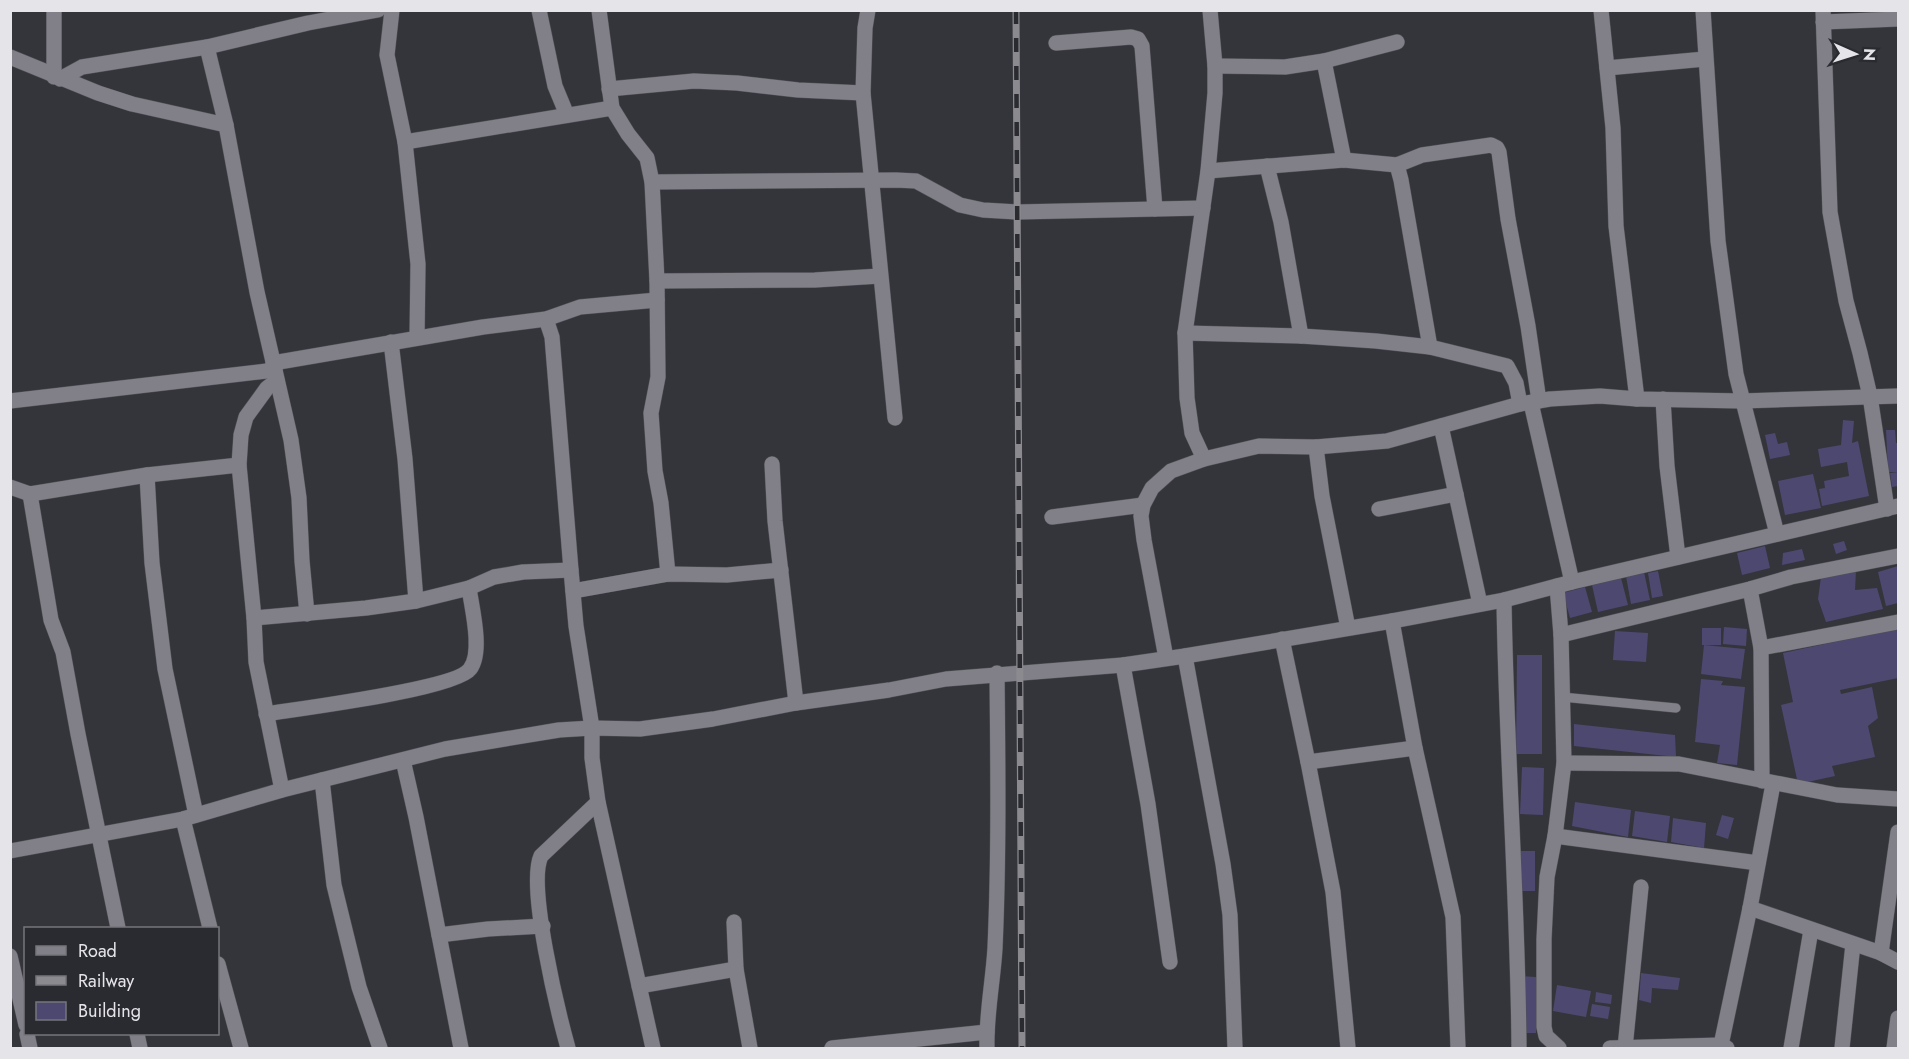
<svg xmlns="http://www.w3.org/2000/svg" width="1909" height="1059" font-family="Jost,sans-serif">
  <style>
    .building { fill: #4d4870 }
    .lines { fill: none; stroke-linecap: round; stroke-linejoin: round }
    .lane-casing { stroke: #505056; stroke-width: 10 }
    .street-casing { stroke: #505056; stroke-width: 16 }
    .lane { stroke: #818089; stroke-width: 9 }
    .street { stroke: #818089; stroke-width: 15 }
    .rail-casing { stroke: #8a8a8f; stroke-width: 7 }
    .rail { stroke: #2a2a31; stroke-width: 4.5; stroke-dasharray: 14; stroke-linecap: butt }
  </style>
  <rect width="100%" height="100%" fill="#34343b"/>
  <!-- building -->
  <g class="building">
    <polygon points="1843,420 1854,421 1852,443 1858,441 1869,496 1822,506 1819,489 1825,488 1824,481 1849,476 1847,462 1821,467 1818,449 1841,445"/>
    <polygon points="1886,430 1895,430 1896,443 1898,443 1898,472 1888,472"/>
    <polygon points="1775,433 1778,444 1787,442 1790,455 1770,459 1765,435"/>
    <polygon points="1898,472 1898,486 1892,487 1890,473"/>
    <polygon points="1813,474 1821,508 1785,515 1778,481"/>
    <polygon points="1844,541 1847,550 1836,554 1833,544"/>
    <polygon points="1765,546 1770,568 1742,575 1737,553"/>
    <polygon points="1802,549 1805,560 1782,565 1783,553"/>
    <polygon points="1898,566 1898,603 1886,606 1878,572"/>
    <polygon points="1658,571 1663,596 1652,598 1648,573"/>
    <polygon points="1856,571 1855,590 1877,588 1883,609 1826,622 1818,599 1821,577"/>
    <polygon points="1644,572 1650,600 1631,604 1626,576"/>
    <polygon points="1621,578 1628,605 1598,612 1592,585"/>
    <polygon points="1585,587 1592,612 1570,618 1563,593"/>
    <polygon points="1724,627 1747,629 1746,646 1723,644"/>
    <rect x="1702" y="628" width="19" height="17"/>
    <polygon points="1898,628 1898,678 1840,690 1841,694 1872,687 1878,718 1868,726 1875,757 1832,766 1835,776 1798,784 1781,705 1793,702 1783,653"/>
    <polygon points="1615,631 1648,633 1646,662 1613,660"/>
    <polygon points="1704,645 1745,649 1741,679 1701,674"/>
    <polygon points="1517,655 1542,655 1542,754 1516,754"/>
    <polygon points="1701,679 1723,681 1721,685 1745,687 1737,765 1717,763 1720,745 1695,742"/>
    <polygon points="1574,724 1675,735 1676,757 1574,746"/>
    <polygon points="1522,767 1544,768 1543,815 1520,814"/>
    <polygon points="1575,802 1631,810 1628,837 1572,826"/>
    <polygon points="1635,811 1670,816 1667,842 1632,836"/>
    <polygon points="1722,815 1734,818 1728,839 1716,835"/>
    <polygon points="1673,818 1706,823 1704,848 1671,842"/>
    <rect x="1519" y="851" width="16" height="40"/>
    <polygon points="1641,973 1680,978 1678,990 1652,988 1651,1003 1639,1000"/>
    <polygon points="1522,976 1536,977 1536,1033 1521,1033"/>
    <polygon points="1557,985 1591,991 1586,1017 1553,1011"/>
    <polygon points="1596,992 1612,995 1611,1004 1595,1002"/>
    <polygon points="1592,1004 1610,1007 1608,1019 1590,1016"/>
  </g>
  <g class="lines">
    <defs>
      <polyline id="lane" points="1562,697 1676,708"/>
      <g id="street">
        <polyline points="54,10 54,77"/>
        <polyline points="392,10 387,55 405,142 418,264 417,338"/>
        <polyline points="539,10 555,86 567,115"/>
        <polyline points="599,10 612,108 628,134 647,158 652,182 657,281 658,377 651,413 655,471 661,503 668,574"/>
        <polyline points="868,10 865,28 863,93 895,418"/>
        <polyline points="1601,10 1613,128 1616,226 1637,399"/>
        <polyline points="1703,10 1718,241 1736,374 1777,534"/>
        <polyline points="1823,10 1830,212 1846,301 1860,353 1870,396 1887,509"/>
        <polyline points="1823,22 1898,19"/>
        <polyline points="1056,43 1131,37 1138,39 1142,46 1155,209"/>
        <polyline points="207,47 226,125 257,292 291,440 299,498 302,561 307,614"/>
        <polyline points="10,57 98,93 132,104 226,125"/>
        <polyline points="1324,61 1344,160"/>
        <polyline points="1215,66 1285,67 1324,61 1397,42"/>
        <polyline points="1607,68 1705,59"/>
        <polyline points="60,79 82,67 207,47 308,23 378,10"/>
        <polyline points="609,89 694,81 737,83 798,90 863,93"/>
        <polyline points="405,142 612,108"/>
        <polyline points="1397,165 1401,180 1430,347"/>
        <polyline points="1267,166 1281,222 1301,336"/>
        <polyline points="1208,171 1344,160 1397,165 1422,155 1491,145 1497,148 1499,152 1508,219 1528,326 1539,401"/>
        <polyline points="652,182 896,180 916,181 960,205 983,210 1017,212 1203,208"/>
        <polyline points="657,281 815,280 880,276"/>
        <polyline points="546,319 552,337 571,570 576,626 592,728 592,758 598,802 653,1048"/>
        <polyline points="1185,333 1301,336 1376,341 1430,347 1507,366 1516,383 1520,404"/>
        <polyline points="391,342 405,459 416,601"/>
        <polyline points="273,363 483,327 546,319 580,307 657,300"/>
        <polyline points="277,380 267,388 246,417 241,435 239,465 254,618 256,662 282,790"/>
        <polyline points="1663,399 1667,466 1678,557"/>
        <polyline points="10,401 275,370"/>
        <polyline points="1531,403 1572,582"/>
        <polyline points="1441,426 1480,604"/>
        <polyline points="1316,447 1322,496 1348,628"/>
        <polyline points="1204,459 1192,433 1187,398 1185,333 1208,171 1215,93 1215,66 1210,10"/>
        <polyline points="772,464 775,521 796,703"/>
        <polyline points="147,475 152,563 165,669 196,815"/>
        <polyline points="10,487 30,494 147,475 239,465"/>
        <polyline points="30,494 51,620 63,652 78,734 118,928"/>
        <polyline points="1379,509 1456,494"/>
        <polyline points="1052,517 1143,505"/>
        <polyline points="1557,586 1561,635 1564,763 1555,836 1547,877 1544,939 1544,1027 1546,1036 1559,1048"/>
        <polyline points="1750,589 1761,648 1762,781"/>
        <polyline points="573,591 668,574 727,575 781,570"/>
        <path d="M1504,600C1506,749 1518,899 1519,1048"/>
        <polyline points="254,618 366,608 416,601 469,588 494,577 523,572 571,570"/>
        <polyline points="1392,621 1415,748 1453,917 1458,1048"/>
        <polyline points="1561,635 1750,589 1791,577 1898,556"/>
        <polyline points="1282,639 1308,762 1333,892 1348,1048"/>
        <polyline points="1761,648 1898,622"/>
        <polyline points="1185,656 1223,864 1230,915 1235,1048"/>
        <polyline points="1166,658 1144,540 1141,516 1143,505 1152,488 1171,471 1204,459 1259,446 1316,447 1387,441 1520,404 1550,399 1600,396 1637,399 1742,401 1898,396"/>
        <polyline points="1123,665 1148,804 1170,962"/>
        <path d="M266,714C297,709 456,689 470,669C483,652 472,609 469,588"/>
        <polyline points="403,760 416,817 461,1048"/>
        <polyline points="1308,762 1415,748"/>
        <polyline points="1564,763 1679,764 1837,795 1898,799"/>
        <polyline points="322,780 334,885 359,987 380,1048"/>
        <polyline points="183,819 210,928"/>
        <polyline points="1555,836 1758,863"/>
        <polyline points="10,851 183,819 282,790 445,749 559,730 592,728 640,729 713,719 796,703 889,690 946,679 1123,665 1185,656 1392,621 1504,600 1572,582 1898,506"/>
        <polyline points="1750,908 1881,953 1898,962"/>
        <polyline points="734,922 736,969 750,1048"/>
        <polyline points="439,935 488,929 543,926"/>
        <polyline points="1881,953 1898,832"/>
        <polyline points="10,956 26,1025"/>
        <polyline points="218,964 241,1048"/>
        <polyline points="639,986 736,969"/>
        <polyline points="27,1034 30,1048"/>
        <polyline points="137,1034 140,1048"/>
        <polyline points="1721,1045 1750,908 1773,784"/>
        <path d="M568,1048C558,1012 527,886 541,856L598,802"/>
        <polyline points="832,1048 987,1032"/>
        <path d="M987,1048C986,1015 993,982 995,948C999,857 998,765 997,673"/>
        <polyline points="1610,1048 1721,1045 1727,1048"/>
        <polyline points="1625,1048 1641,887"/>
        <polyline points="1791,1048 1811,930"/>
        <polyline points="1842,1048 1853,944"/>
        <polyline points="1894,1048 1898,1018"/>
      </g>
    </defs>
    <!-- lane casing -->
    <use href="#lane" class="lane-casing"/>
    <!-- street casing -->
    <use href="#street" class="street-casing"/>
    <!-- lane -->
    <use href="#lane" class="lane"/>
    <!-- street -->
    <use href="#street" class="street"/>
    <defs>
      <polyline id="rail" points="1016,10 1022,1048"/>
    </defs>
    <!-- rail casing -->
    <use href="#rail" class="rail-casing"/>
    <!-- rail -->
    <use href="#rail" class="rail"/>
  </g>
  <!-- border -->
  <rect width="1909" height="1059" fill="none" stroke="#e5e5e9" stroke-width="24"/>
  <!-- legend -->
  <rect x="24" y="927" width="195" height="108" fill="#2a2a31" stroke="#75757b" stroke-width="1.5"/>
  <rect x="36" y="946" width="30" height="9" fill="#818089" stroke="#75757b" stroke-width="1.5"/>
  <text x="78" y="957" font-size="18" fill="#e5e5e9">Road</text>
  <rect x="36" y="976" width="30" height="9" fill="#8a8a8f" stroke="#75757b" stroke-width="1.5"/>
  <text x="78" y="987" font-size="18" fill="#e5e5e9">Railway</text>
  <rect x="36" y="1002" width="30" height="18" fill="#4d4870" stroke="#75757b" stroke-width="1.5"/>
  <text x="78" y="1017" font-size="18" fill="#e5e5e9">Building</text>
  <!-- north arrow -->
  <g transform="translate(1855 54) rotate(93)" stroke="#2a2a31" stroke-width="4.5" paint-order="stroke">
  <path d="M0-4.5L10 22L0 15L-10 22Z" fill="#e5e5e9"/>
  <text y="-9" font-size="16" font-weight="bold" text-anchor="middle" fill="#e5e5e9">N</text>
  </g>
</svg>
